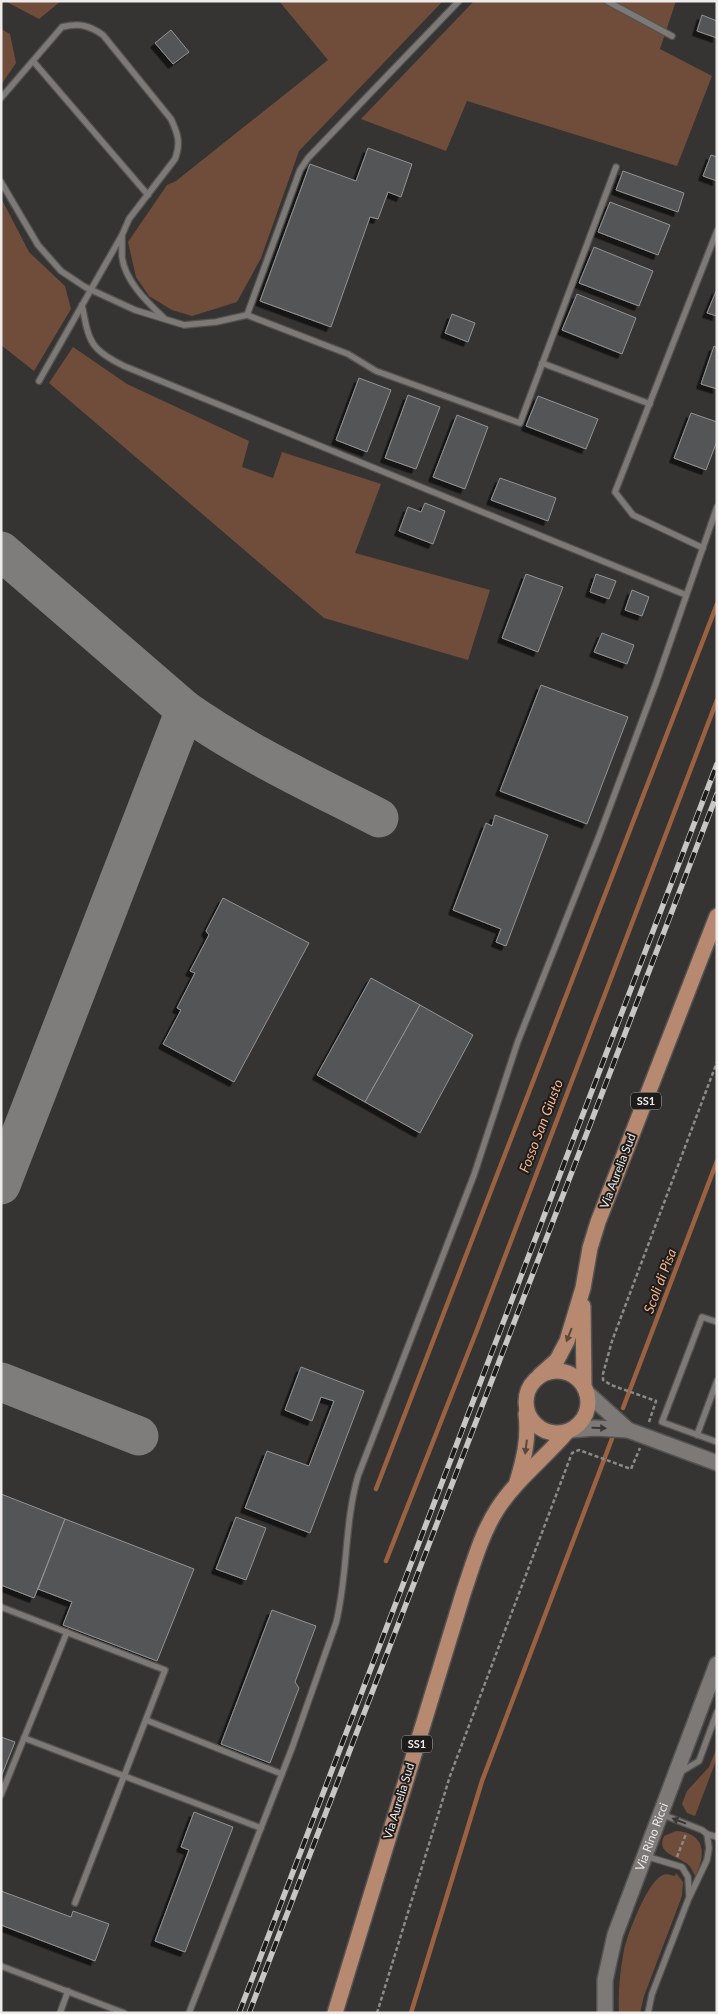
<svg xmlns="http://www.w3.org/2000/svg" width="718" height="2014" font-family="Lato,sans-serif">
  <style>
    .green { fill: #704d3a }
    .lines { fill: none; stroke-linecap: round; stroke-linejoin: round }
    .stream { stroke: #9b6242; stroke-width: 4.5 }
    .taxiway { stroke: #7f7d7c; stroke-width: 39 }
    .building { fill: #535557; stroke: #919395; filter: url(#shadow) }
    .lane-casing { stroke: #545250; stroke-width: 8 }
    .secondary-casing { stroke: #545250; stroke-width: 18 }
    .primary-casing { stroke: #545250; stroke-width: 18 }
    .path { stroke: #8c8a89; stroke-width: 2.5; stroke-dasharray: 4 2.5; stroke-linecap: butt }
    .lane { stroke: #7c7977; stroke-width: 5.5 }
    .secondary { stroke: #7c7977; stroke-width: 15 }
    .primary { stroke: #b68970; stroke-width: 15 }
    .rail-casing { stroke: #c8c6c5; stroke-width: 5.5 }
    .rail { stroke: #1d1c1b; stroke-width: 4; stroke-dasharray: 11; stroke-linecap: butt }
    .oneway { fill: #5a483d }
    .oneway2 { fill: #3a3837 }
    .labels { text-anchor: middle; stroke-width: 4; stroke-linejoin: round; paint-order: stroke }
    .shield { fill: #1d1c1b; stroke: #afaead; stroke-width: 1 }
    .shield-label { font-size: 11px; font-weight: bold; fill: #eeeceb }
    .street-label { font-size: 12px; fill: #eeeceb; stroke: #1d1c1b }
    .water-label { font-size: 14px; font-style: italic; fill: #f7b38e; stroke: #1d1c1b }
  </style>
  <defs>
    <filter id="shadow"><feDropShadow dx="-4.5" dy="4.5" stdDeviation="0" flood-color="#0009"/></filter>
  </defs>
  <rect width="100%" height="100%" fill="#363433"/>
  <!-- green -->
  <g class="green">
    <polygon points="5,1 61,1 39,19"/>
    <polygon points="279,1 443,1 299,151 261,258 237,302 192,316 172,310 149,296 136,277 128,242 167,185 176,181 328,60"/>
    <polygon points="474,1 676,1 660,49 712,76 677,166 467,101 446,151 361,119"/>
    <polygon points="1,29 10,34 16,63 1,85"/>
    <polygon points="1,198 29,252 65,286 71,309 34,371 1,345"/>
    <polygon points="73,347 127,384 249,441 242,467 273,478 282,452 381,484 355,553 490,590 468,660 324,618 49,383"/>
    <polygon points="717,1747 717,1758 695,1816 687,1813 682,1804 687,1791 709,1767"/>
    <path d="M676,1831C705,1833 707,1854 695,1876C693,1872 691,1866 686,1863C676,1856 656,1853 664,1836Z"/>
    <path d="M676,1873L683,1882L682,1896L644,1996L640,2013H619C618,1992 620,1971 624,1950C628,1933 647,1882 663,1875C667,1873 671,1875 675,1876Z"/>
  </g>
  <g class="lines">
    <!-- stream -->
    <g class="stream">
      <polyline points="623,1408 717,1161"/>
      <polyline points="376,1489 717,604"/>
      <polyline points="386,1561 477,1330 717,700"/>
      <polyline points="411,2013 482,1781 613,1436"/>
    </g>
    <!-- taxiway -->
    <g class="taxiway">
      <path d="M1,551L185,710C246,753 313,784 379,818"/>
      <polyline points="1,1185 185,710"/>
      <polyline points="1,1382 139,1436"/>
    </g>
  </g>
  <!-- building -->
  <g class="building">
    <polygon points="702,15 717,21 717,38 697,31"/>
    <polygon points="171,30 189,52 173,64 155,43"/>
    <polygon points="368,148 412,164 401,197 388,192 378,219 370,217 331,327 260,301 310,164 356,181"/>
    <polygon points="711,155 717,157 717,181 703,176"/>
    <polygon points="623,171 684,193 678,212 616,190"/>
    <polygon points="610,202 670,225 658,255 598,232"/>
    <polygon points="594,247 653,271 639,306 579,283"/>
    <polygon points="717,289 717,316 707,313"/>
    <polygon points="577,294 636,318 622,354 562,330"/>
    <polygon points="452,314 475,323 468,342 445,333"/>
    <polygon points="714,346 717,348 717,389 701,384"/>
    <polygon points="359,378 391,390 367,452 336,440"/>
    <polygon points="408,395 440,407 416,469 385,458"/>
    <polygon points="538,396 598,419 586,449 526,426"/>
    <polygon points="691,413 717,422 717,441 706,470 674,458"/>
    <polygon points="457,415 488,427 465,489 433,477"/>
    <polygon points="500,478 556,498 548,521 491,500"/>
    <polygon points="425,503 445,511 433,544 399,531 408,507 421,512"/>
    <polygon points="526,574 563,587 538,652 502,638"/>
    <polygon points="596,574 616,581 609,599 590,592"/>
    <polygon points="632,590 649,597 642,616 625,610"/>
    <polygon points="602,633 634,645 627,664 594,652"/>
    <polygon points="541,685 628,717 587,824 500,791"/>
    <polygon points="495,815 548,835 506,946 496,942 501,929 453,910 486,823 492,826"/>
    <polygon points="223,898 309,943 234,1082 163,1044 181,1010 177,1008 195,973 190,971 209,935 206,931"/>
    <polygon points="371,978 420,1005 365,1102 317,1075"/>
    <polygon points="420,1005 473,1035 420,1133 365,1102"/>
    <polygon points="301,1367 364,1391 310,1533 245,1508 267,1451 309,1466 334,1401 321,1397 312,1421 285,1410"/>
    <polygon points="1,1494 65,1519 34,1598 1,1585"/>
    <polygon points="236,1517 266,1528 246,1580 216,1569"/>
    <polygon points="65,1519 194,1569 157,1661 63,1625 72,1602 38,1589"/>
    <polygon points="272,1610 316,1626 295,1682 299,1688 270,1763 221,1744"/>
    <polygon points="1,1737 15,1742 1,1777"/>
    <polygon points="194,1812 233,1827 185,1952 155,1941 189,1850 181,1847"/>
    <polygon points="1,1891 71,1917 73,1911 109,1924 95,1961 1,1925"/>
  </g>
  <g class="lines">
    <defs>
      <g id="lane">
        <polyline points="459,1 308,158 300,170 247,315 348,354 376,371 520,423 616,167"/>
        <polyline points="607,1 672,36"/>
        <polyline points="33,61 148,195"/>
        <path d="M1,98L62,27C79,23 89,25 103,35L171,119C178,134 181,143 175,159L129,219L122,235L39,381"/>
        <polyline points="1,182 38,245 61,271 85,287 135,310 184,325 216,322 247,315"/>
        <path d="M122,237C122,244 122,251 122,257C125,281 147,302 163,317"/>
        <path d="M82,305C89,341 89,349 124,366L686,595"/>
        <polyline points="542,363 650,404"/>
        <polyline points="703,548 633,515 615,492 717,231"/>
        <polyline points="717,1322 702,1317 662,1422 717,1442"/>
        <polyline points="697,1435 717,1381"/>
        <polyline points="1,1607 165,1670 75,1903"/>
        <polyline points="146,1720 282,1774"/>
        <polyline points="24,1738 261,1828"/>
        <polyline points="679,1773 699,1761 717,1712"/>
        <polyline points="1,1795 67,1632"/>
        <polyline points="707,1834 717,1837"/>
        <polyline points="645,1856 682,1867 688,1877 689,1895"/>
        <polyline points="1,1966 124,2013"/>
        <polyline points="60,2013 68,1991"/>
        <path d="M189,2013L292,1748L336,1623C348,1575 344,1525 358,1476L474,1175L518,1041L599,836L656,683L717,507"/>
        <polyline points="648,2013 652,1994 688,1900 707,1860 709,1848 707,1834 702,1830 661,1814"/>
      </g>
      <g id="secondary">
        <polyline points="586,1392 628,1430"/>
        <polyline points="571,1430 595,1428 628,1430 717,1463"/>
        <path id="s1" d="M605,2013V1980L615,1935L717,1664"/>
      </g>
      <g id="primary">
        <polyline points="583,1306 584,1387"/>
        <circle cx="557" cy="1402" r="31"/>
        <polyline points="540,1375 557,1360 567,1341 583,1288 590,1248 598,1222 717,916"/>
        <path d="M517,1482C524,1459 529,1438 526,1414"/>
        <path d="M335,2013L463,1594C473,1565 481,1534 498,1508C517,1479 545,1458 567,1432"/>
      </g>
    </defs>
    <!-- lane casing -->
    <use href="#lane" class="lane-casing"/>
    <!-- secondary casing -->
    <use href="#secondary" class="secondary-casing"/>
    <!-- primary casing -->
    <use href="#primary" class="primary-casing"/>
    <!-- path -->
    <g class="path">
      <polyline points="649,1422 656,1401 611,1385 603,1380 603,1374 612,1341 717,1062"/>
      <polyline points="677,1857 686,1834"/>
      <polyline points="377,2013 450,1776 572,1453 579,1450 631,1469 640,1448"/>
    </g>
    <!-- lane -->
    <use href="#lane" class="lane"/>
    <!-- secondary -->
    <use href="#secondary" class="secondary"/>
    <!-- primary -->
    <use href="#primary" class="primary"/>
    <defs>
      <g id="rail">
        <polyline points="239,2013 717,764"/>
        <polyline points="249,2013 717,794"/>
      </g>
    </defs>
    <!-- rail casing -->
    <use href="#rail" class="rail-casing"/>
    <!-- rail -->
    <use href="#rail" class="rail"/>
  </g>
  <!-- one-way arrows -->
  <defs><path id="oneway-solid" d="M-6-.8H1V-3.2L6.5 0L1 3.2V.8H-6Z" transform="scale(1.25)"/></defs>
  <g class="oneway">
    <use href="#oneway-solid" transform="translate(569 1335) rotate(111)"/>
    <use href="#oneway-solid" transform="translate(526 1447) rotate(97)"/>
  </g>
  <g class="oneway2">
    <use href="#oneway-solid" transform="translate(599 1428) rotate(1)"/>
    <use href="#oneway-solid" transform="translate(679 1821) rotate(-159)"/>
  </g>
  <g class="labels">
    <!-- shield labels -->
    <g class="shield">
      <rect x="631" y="1092.5" width="30" height="17" rx="4"/>
      <rect x="402" y="1735.5" width="30" height="17" rx="4"/>
    </g>
    <g class="shield-label">
      <text x="646" y="1105">SS1</text>
      <text x="417" y="1748">SS1</text>
    </g>
    <!-- street labels -->
    <g class="street-label">
      <text transform="translate(618 1171) rotate(-69)" y="4">Via Aurelia Sud</text>
      <text transform="translate(399 1801) rotate(-73)" y="4">Via Aurelia Sud</text>
      <text dy="4" stroke="none"><textPath href="#s1" startOffset="184">Via Rino Ricci</textPath></text>
    </g>
    <!-- water labels -->
    <g class="water-label">
      <text transform="translate(541 1126) rotate(-69)" y="5">Fosso San Giusto</text>
      <text transform="translate(660 1281) rotate(-69)" y="5">Scoli di Pisa</text>
    </g>
  </g>
  <!-- border -->
  <rect width="718" height="2014" fill="none" stroke="#eeeceb" stroke-width="5"/>
</svg>
